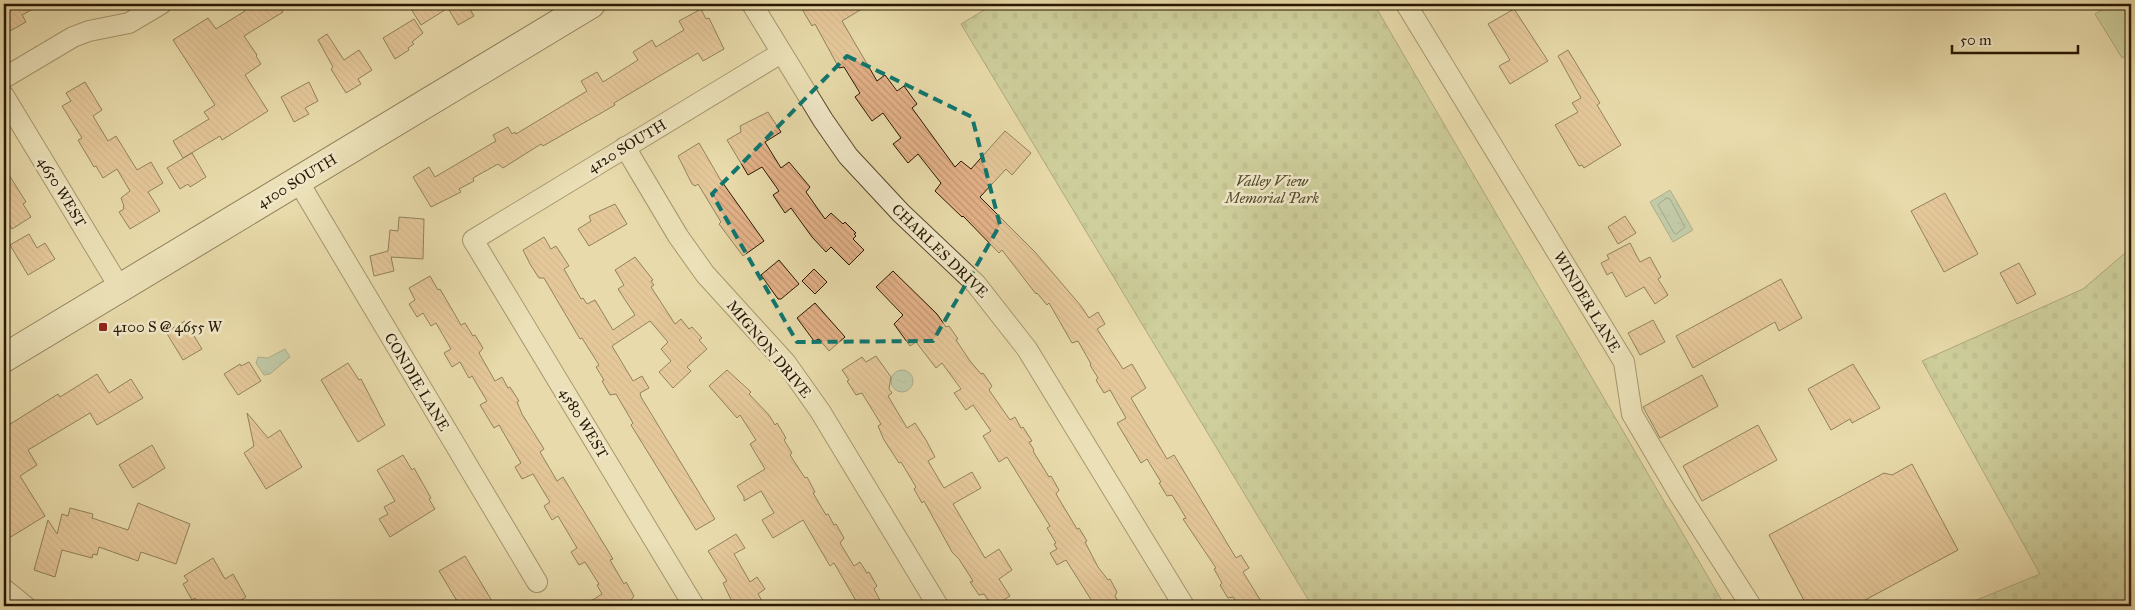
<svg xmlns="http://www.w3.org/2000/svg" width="2135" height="610" font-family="'IM FELL Great Primer',serif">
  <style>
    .grass { fill: #b0c18d; stroke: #6c6c48 }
    .cemetery { fill: url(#cemetery-stones); stroke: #6c6c48 }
    .water { fill: url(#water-ripples); stroke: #6b7967 }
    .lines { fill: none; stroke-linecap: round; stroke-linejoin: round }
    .shore { stroke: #606956; stroke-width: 1 }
    .building { fill: url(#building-back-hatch); stroke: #281802 }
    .minor-casing { stroke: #58482c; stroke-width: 22 }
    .secondary-casing { stroke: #281802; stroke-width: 30 }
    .minor { stroke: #f0e7c8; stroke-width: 20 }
    .secondary { stroke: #f0e7c8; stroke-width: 28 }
    .marked { fill: none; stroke: #0f766e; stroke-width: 4; stroke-dasharray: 10 6; stroke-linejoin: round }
    .poi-dot { fill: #8f2418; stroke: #f0e7c8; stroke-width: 2 }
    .labels { text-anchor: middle; stroke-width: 5; stroke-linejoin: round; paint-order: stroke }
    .street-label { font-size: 15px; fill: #281802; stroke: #f0e7c8 }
    .park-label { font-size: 15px; font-style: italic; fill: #514b2c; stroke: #f0e7c8 }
    .poi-label { font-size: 15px; fill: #281802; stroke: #f0e7c8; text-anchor: start }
  </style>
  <defs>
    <pattern id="cemetery-stones" width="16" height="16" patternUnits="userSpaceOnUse" patternTransform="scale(1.25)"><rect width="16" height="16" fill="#b0c18d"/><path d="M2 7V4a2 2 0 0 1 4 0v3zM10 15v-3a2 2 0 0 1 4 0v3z" fill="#97a578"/></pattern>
    <pattern id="water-ripples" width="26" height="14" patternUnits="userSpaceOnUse" patternTransform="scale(1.25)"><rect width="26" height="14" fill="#97baab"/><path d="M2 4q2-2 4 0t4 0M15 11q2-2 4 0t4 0" fill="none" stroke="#829f92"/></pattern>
    <pattern id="building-back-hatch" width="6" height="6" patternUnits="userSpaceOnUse" patternTransform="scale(1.25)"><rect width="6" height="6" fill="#e3b188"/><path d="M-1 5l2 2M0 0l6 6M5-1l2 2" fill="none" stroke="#c39874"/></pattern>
  </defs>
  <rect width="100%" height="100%" fill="#e8daaa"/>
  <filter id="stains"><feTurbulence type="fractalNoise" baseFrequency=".004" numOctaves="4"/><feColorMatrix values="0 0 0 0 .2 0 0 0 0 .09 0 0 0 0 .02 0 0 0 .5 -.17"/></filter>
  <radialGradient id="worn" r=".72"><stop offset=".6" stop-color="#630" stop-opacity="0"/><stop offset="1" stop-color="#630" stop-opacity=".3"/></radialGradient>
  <!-- grass -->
  <polygon class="grass" points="2111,4 2122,4 2131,18 2131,52 2122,58 2095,14"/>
  <!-- cemetery -->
  <g class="cemetery">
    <polygon points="994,4 1374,4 1725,606 1312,606 961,24"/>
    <polygon points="2131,248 2131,606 1962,606 2040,574 1922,361 2083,289"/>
  </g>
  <!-- water -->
  <g class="water">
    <polygon points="1670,190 1693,230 1673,242 1650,202"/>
    <polygon points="285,349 290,357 270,374 264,375 256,363 258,357 268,358"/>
    <circle cx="902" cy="381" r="11"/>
  </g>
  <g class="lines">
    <!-- shore -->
    <polygon class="shore" points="1667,198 1670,199 1685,227 1676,234 1674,233 1658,205"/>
  </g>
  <!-- building -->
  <g class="building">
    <polygon points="4,4 42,4 22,15 26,22 10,31 4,21"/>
    <polygon points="251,4 278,4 283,12 244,36 257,55 256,56 261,64 245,75 268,111 222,140 220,136 183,158 173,141 209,119 204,112 215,105 173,40 208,18 216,29 245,11 244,8"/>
    <polygon points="408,4 467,4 474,16 458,25 448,8 421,25"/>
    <polygon points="799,4 870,4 842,21 877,81 885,75 897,91 904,86 917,104 912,108 955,167 961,161 971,169 1005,131 1031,153 1012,175 1006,169 980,197 1035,252 1081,306 1089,318 1098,312 1105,324 1097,329 1112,352 1123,369 1132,364 1146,388 1131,398 1167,459 1174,455 1236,558 1241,555 1249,568 1243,572 1264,606 1239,606 1233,597 1228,598 1220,585 1222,583 1214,569 1216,568 1183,519 1186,518 1172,495 1167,496 1159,483 1161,482 1147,459 1141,463 1117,423 1126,418 1110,390 1104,393 1096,380 1098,378 1090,365 1091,364 1078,341 1072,343 1049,303 1047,305 1037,293 1036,294 1002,250 999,253 963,216 962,217 935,191 941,183 918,154 908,163 893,144 901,138 883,113 872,121 855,97 860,93 844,67 839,68 815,24 812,26"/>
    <polygon points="701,9 706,19 709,18 724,49 703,61 698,53 614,103 615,105 603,112 543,146 541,144 503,168 498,164 473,178 474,181 459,189 461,192 431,207 413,177 429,167 435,177 496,141 493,135 508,127 512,134 515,132 516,134 587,91 581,81 597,72 603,82 638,60 633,52 652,40 656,47 684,30 679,21"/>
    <polygon points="1514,9 1548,61 1510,84 1499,66 1510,60 1488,24"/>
    <polygon points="414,19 423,33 412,42 414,44 408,48 409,50 395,59 383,38"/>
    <polygon points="327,34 344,60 359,50 372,70 358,79 361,84 346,93 331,69 333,67 318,40"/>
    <polygon points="1568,50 1600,103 1597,105 1621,145 1584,168 1582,165 1579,166 1555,125 1578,112 1572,103 1581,98 1558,56"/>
    <polygon points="85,82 102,110 93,116 108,141 116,136 137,170 151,162 163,183 148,192 160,211 130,229 119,212 124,209 123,207 124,206 121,198 130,191 117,169 103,178 96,166 94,167 78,140 82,138 62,106 71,101 66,93"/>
    <polygon points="309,82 318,101 305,108 309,114 294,122 281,97"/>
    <polygon points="768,112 781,132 765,142 781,168 789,162 810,187 806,192 825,219 831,213 843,224 845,222 856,233 854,234 856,236 853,239 864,250 849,265 831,247 826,252 812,237 791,208 785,213 773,195 779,191 762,167 748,175 727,140 741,132 740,126"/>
    <polygon points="699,143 720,179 764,241 743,256 719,224 721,222 698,184 695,186 692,184 678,156"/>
    <polygon points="192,153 206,177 190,187 188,184 180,189 167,168"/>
    <polygon points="4,167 26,202 23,204 31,217 12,229 4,215"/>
    <polygon points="1945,193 1978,254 1944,272 1911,211"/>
    <polygon points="615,204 627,224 589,246 578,229 591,221 589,216"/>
    <polygon points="1625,216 1636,233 1618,244 1608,227"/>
    <polygon points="399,217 424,219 423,259 391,257 394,271 374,276 370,256 388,251 390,230 398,231"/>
    <polygon points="29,234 37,248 45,243 55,259 28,275 10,245"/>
    <polygon points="544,237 551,249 556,246 569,266 564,269 581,299 583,298 587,304 595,300 613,330 635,315 618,289 624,285 615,270 635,257 653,280 651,281 654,285 651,287 675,324 681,319 689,329 692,327 702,338 699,340 707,349 687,367 691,371 673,388 659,372 671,361 661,349 668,342 650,321 612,346 633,381 642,376 649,388 640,393 641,397 715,519 696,530 631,425 633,423 616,394 610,395 602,381 604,380 596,367 599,365 582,338 580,339 544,278 539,278 530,264 523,250"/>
    <polygon points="1630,243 1640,262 1650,257 1661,277 1658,279 1668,295 1655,304 1644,287 1626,297 1612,272 1607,275 1601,263 1609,259 1607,255"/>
    <polygon points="779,260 799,284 781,299 778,299 761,275"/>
    <polygon points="2019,263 2036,294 2017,304 2000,273"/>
    <polygon points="814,269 827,282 815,294 802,281"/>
    <polygon points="893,271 937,314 946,327 949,326 958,339 956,340 970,361 981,374 983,373 992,386 989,390 1010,420 1015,417 1021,428 1023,427 1032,441 1029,442 1034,450 1033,451 1049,477 1051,476 1059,490 1056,494 1077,529 1079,528 1087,541 1085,542 1098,567 1108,580 1110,579 1117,592 1115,596 1121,606 1095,606 1066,560 1057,565 1050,553 1057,549 1054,544 1056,543 1047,528 1050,526 1007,457 999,462 983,436 991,431 973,405 966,410 954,393 961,389 942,363 936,368 916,342 910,346 894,324 903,315 876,287"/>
    <polygon points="430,276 438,290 440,289 461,325 465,323 473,336 475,335 483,348 479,353 495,381 502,377 508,388 510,387 519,401 517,402 522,414 544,449 540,452 557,481 563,477 613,559 610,560 624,584 626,582 634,596 631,600 635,606 583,606 602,594 597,585 599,584 585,562 579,565 571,552 577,548 558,516 552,520 544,506 550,502 533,474 522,479 515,467 521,463 499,425 494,428 480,405 487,401 472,376 469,378 460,362 452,367 444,353 451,349 436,323 431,326 423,313 417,317 409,304 415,300 409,288"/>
    <polygon points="1781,279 1802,318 1779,331 1775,322 1693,368 1676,336"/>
    <polygon points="815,303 845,337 829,351 819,339 814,341 797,318"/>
    <polygon points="1653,320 1665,342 1640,355 1628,333"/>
    <polygon points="185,321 202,349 183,360 166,332"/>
    <polygon points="876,356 891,377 889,389 892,393 888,396 907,428 915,423 926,440 935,457 928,461 944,488 972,472 981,488 953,504 985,558 999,549 1012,570 999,579 1010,596 994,606 992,606 984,594 979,595 970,582 973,581 959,559 952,552 924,501 922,503 914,489 916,487 901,462 899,463 884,440 878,426 881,424 862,393 856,395 847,381 849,380 842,370 862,357 866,362"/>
    <polygon points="249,362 261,381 238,395 224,374 240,364 241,366"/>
    <polygon points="348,363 359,380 361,379 385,425 358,442 321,380"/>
    <polygon points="1853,364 1880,408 1852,423 1850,419 1831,430 1808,389"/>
    <polygon points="727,370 751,392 749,394 769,415 775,425 777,423 786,438 784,440 792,453 790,455 805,478 807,477 815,492 813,493 826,515 828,514 834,525 836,524 844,538 840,543 854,566 860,562 867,573 869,572 877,586 874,589 883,606 859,606 834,563 830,566 803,520 773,538 762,520 774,513 761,491 744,501 744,497 737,486 765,469 750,444 756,440 740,415 737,418 709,386"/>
    <polygon points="97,374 109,393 131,379 143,398 97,425 90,413 28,450 37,465 20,476 45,516 4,541 4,428 58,394 60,397"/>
    <polygon points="1702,375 1718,406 1660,438 1643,407"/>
    <polygon points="247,413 268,438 280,430 302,467 266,489 244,453 254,446"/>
    <polygon points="1758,425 1777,460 1702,501 1683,466"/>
    <polygon points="152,445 165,468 133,488 119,465"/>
    <polygon points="403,455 412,470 414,468 431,498 429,499 435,509 390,537 379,519 388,514 384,507 395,501 377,470"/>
    <polygon points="1912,464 1958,550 1854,606 1807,606 1769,535 1884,473 1892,475"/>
    <polygon points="138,503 190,524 176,564 141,552 138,561 99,547 97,555 93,554 92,558 62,550 55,577 34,570 48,520 57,534 62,514 68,516 70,508 93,514 92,518 128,530"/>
    <polygon points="736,534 745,548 734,554 750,582 757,577 765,589 758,594 765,606 734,606 723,583 727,581 708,551"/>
    <polygon points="465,556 495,606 460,606 439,571"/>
    <polygon points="213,558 225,579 233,574 246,597 238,602 240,606 200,606 195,598 192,600 183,584 188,581 184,576"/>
  </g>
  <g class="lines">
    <defs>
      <g id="minor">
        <polyline points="752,4 823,120 848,156 901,213 976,284 1027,349 1184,606"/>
        <polyline points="1406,4 1624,362 1632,414 1678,492 1751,606"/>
        <polyline points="4,78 73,37 89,31 129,23 161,4"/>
        <polyline points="4,96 120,288"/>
        <polyline points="625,147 678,236 705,274 786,363 820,411 938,606"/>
        <polyline points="298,181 537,582"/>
        <polyline points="4,589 25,606"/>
        <polyline points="694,606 473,240 781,53"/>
      </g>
      <polyline id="secondary" points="4,358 591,4"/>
    </defs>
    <!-- minor casing -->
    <use href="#minor" class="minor-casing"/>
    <!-- secondary casing -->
    <use href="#secondary" class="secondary-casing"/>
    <!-- minor -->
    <use href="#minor" class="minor"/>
    <!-- secondary -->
    <use href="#secondary" class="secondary"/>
  </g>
  <!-- marked area -->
  <path d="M0 0H2135V610H0ZM847,56L972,117L1000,225L933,341L797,342L712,194Z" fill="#e8daaa" fill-opacity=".55" fill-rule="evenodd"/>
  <path class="marked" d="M847,56L972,117L1000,225L933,341L797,342L712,194Z"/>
  <!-- markers -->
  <rect class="poi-dot" x="98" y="322" width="10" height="10" rx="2.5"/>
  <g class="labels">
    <!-- street labels -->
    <g class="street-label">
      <text transform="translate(627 146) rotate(-31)" y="5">4120 SOUTH</text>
      <text transform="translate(297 181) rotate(-31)" y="5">4100 SOUTH</text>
      <text transform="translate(62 192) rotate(59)" y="5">4650 WEST</text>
      <text transform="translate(940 251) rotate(44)" y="5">CHARLES DRIVE</text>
      <text transform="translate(1587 302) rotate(59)" y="5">WINDER LANE</text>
      <text transform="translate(769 349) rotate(50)" y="5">MIGNON DRIVE</text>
      <text transform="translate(417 382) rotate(59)" y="5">CONDIE LANE</text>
      <text transform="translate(584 423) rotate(59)" y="5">4580 WEST</text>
    </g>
    <!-- park labels -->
    <g class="park-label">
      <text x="1272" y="186">Valley View<tspan x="1272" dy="17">Memorial Park</tspan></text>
    </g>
    <!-- poi labels -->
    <g class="poi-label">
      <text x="113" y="332">4100 S @ 4655 W</text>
    </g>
  </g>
  <!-- margin -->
  <rect width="2135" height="610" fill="none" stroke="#e8daaa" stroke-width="20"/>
  <rect x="5" y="5" width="2125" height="600" fill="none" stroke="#281802" stroke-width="2.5"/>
  <rect x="10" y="10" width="2115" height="590" fill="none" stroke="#281802"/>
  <!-- scale -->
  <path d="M1952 45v8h126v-8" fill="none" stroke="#281802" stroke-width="2.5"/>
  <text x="1960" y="45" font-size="15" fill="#281802" stroke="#f0e7c8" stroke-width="4" paint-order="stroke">50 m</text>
  <rect width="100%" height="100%" filter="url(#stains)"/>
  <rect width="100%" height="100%" fill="url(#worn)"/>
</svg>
